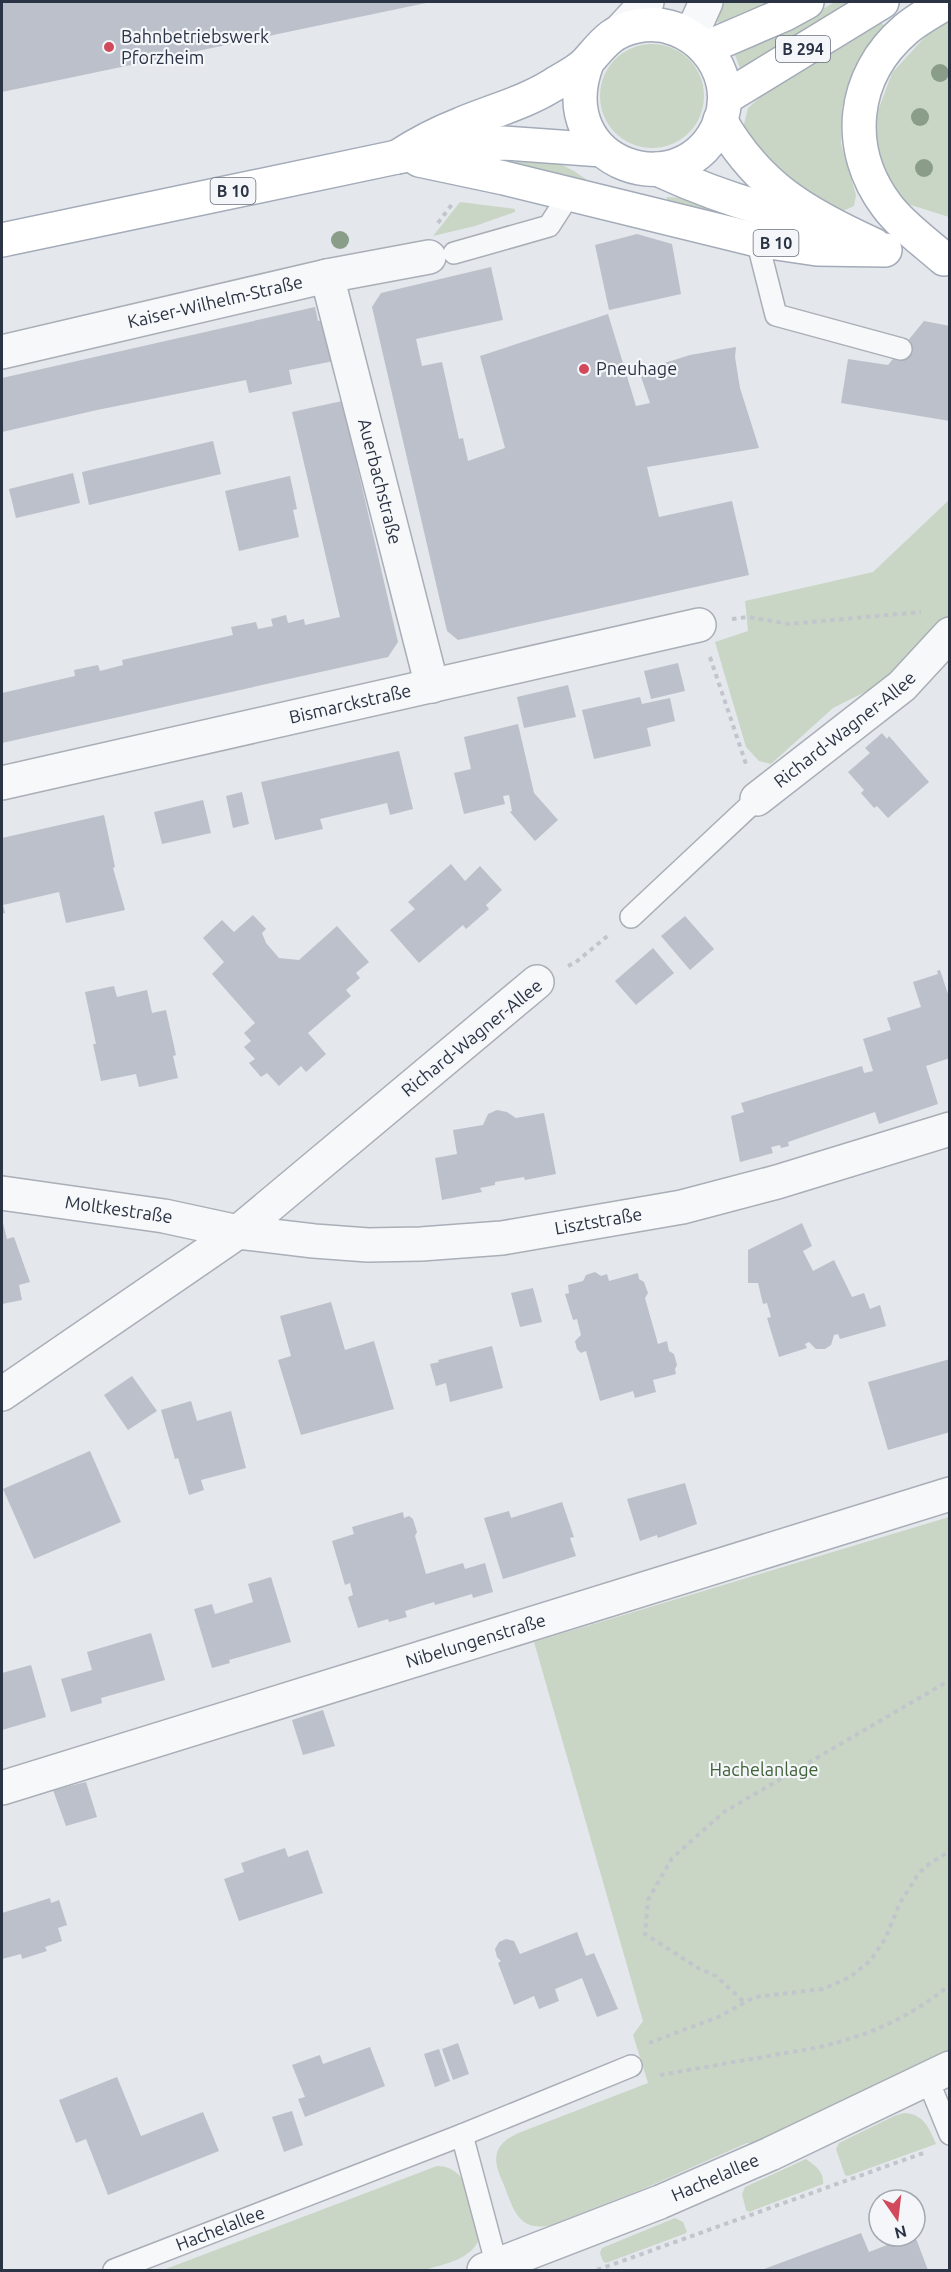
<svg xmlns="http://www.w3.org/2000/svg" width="951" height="2272" font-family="Ubuntu,sans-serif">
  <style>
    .green { fill: #c9d6c5 }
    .building { fill: #bbc0ca }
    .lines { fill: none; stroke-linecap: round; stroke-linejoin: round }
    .service-casing { stroke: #a9aeb7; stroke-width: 24 }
    .minor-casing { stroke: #a9aeb7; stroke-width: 36 }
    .tertiary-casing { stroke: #a9aeb7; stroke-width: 36 }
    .primary-casing { stroke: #a3abb8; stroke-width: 36 }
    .path { stroke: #c2c5cb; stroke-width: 4; stroke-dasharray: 4.5 4.5; stroke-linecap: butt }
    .service { stroke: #f7f8fa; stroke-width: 21 }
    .minor { stroke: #f7f8fa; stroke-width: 33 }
    .tertiary { stroke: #f7f8fa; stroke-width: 33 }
    .primary { stroke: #fff; stroke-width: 33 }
    .tree { fill: #899d89 }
    .poi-dot { fill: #d1495b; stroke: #f4f6f9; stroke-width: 2 }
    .labels { text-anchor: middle; stroke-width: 4.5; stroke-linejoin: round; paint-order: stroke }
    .shield { fill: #f4f6f9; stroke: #676e7b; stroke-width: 1.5 }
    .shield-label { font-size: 16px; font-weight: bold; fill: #2b3445 }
    .poi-label { font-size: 18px; fill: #2b3445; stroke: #f4f6f9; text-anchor: start }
    .street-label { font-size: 18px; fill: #2b3445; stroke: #f4f6f9 }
    .park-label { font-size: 18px; fill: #3f6138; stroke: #f4f6f9 }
  </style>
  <rect width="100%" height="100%" fill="#e4e7ec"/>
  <!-- green -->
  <g class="green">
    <polygon points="724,2 790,2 727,24 717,22"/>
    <polygon points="835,2 869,2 742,74 734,52 796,24"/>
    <polygon points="949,17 949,217 895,200 879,164 875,119 892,73 935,26"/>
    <polygon points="881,22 888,30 858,68 842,108 841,144 856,195 854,206 843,211 799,196 742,132 748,108 767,91"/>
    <circle cx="652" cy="96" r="52"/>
    <path d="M517,158C555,160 563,162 594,185L513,175Z"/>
    <path d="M666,197C702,198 731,215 763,229L674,211Z"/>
    <polygon points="460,202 515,209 515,212 475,226 433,236"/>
    <polygon points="949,500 949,620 897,676 833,708 771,764 759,761 746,747 715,642 748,631 745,601 873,572"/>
    <path d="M949,1517V2051L755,2144L747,2143L643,2189L551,2225C519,2233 513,2209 504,2185C500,2176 494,2164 497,2153C501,2141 510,2137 521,2132L648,2083L633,2035L643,2021L534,1642Z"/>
    <path d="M904,2113C924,2114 929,2128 936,2144L848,2176L845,2175L836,2149L839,2143L894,2116Z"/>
    <path d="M806,2159C816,2166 824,2172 823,2184L749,2212L746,2210L742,2194L745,2187Z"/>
    <path d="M437,2166C471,2166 473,2210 480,2236C474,2259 445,2264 424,2270H163Z"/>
    <polygon points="675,2218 683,2222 687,2232 684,2234 606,2263 603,2261 600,2253 602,2248"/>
  </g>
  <!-- building -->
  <g class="building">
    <polygon points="2,2 426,2 426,3 2,92"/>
    <polygon points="637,234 672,244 681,294 609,310 595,245"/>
    <polygon points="491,267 503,320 416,339 422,366 442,362 459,439 463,438 468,461 505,448 480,356 608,314 636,406 650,403 639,371 690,355 736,347 735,357 740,388 759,448 647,467 659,517 732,501 749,575 458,640 447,631 372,307 381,293"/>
    <polygon points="315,307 318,321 324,320 334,361 289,370 292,384 249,393 246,380 97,410 2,432 2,378"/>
    <polygon points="924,321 950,326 950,421 841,403 848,359 888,365"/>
    <polygon points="342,401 398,642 388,657 2,743 2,693 75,676 74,670 98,665 100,671 123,665 122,660 233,635 231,627 256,622 258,629 273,626 271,619 286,615 288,623 304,619 305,625 340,617 292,412"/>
    <polygon points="213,441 221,474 89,505 82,472"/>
    <polygon points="73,473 80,503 16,518 9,489"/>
    <polygon points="290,476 297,509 293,510 299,537 239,551 225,491"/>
    <polygon points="678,663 685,691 651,699 644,671"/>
    <polygon points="568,685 576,717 524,728 517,697"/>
    <polygon points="640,697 642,704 670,698 675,721 647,728 651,746 594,759 582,710"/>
    <polygon points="518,724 534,793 558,820 535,841 510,812 512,811 509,795 503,796 505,804 464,814 454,773 471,769 464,737"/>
    <polygon points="882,733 887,739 889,736 929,782 888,818 877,806 874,808 861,793 864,790 848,772 870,753 865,748"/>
    <polygon points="399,751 413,809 390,815 387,803 320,819 323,829 275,840 261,782"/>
    <polygon points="242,792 249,824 233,828 226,796"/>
    <polygon points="203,800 211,833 162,844 154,812"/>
    <polygon points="104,815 115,867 113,868 125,910 66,923 59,892 3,905 5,913 2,914 2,838"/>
    <polygon points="451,864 465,881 480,866 502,890 486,905 489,909 466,929 463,925 419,963 390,930 415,909 408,902"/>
    <polygon points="253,915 266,929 262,933 266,943 279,958 299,960 337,926 369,962 356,973 360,978 346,990 351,996 308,1033 326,1054 306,1072 301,1066 279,1086 267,1073 261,1077 249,1063 255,1059 244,1047 251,1041 244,1033 255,1023 212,974 224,962 203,938 222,920 234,932"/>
    <polygon points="685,916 714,949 690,970 661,936"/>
    <polygon points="653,948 674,973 636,1005 615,981"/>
    <polygon points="940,970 950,1000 950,1058 926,1066 938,1104 879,1124 875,1112 788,1142 789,1146 781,1148 780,1145 771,1147 773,1153 740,1162 731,1116 744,1112 741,1103 862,1066 864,1073 873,1071 863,1039 891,1030 887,1018 921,1007 913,982 938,974 937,971"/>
    <polygon points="114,986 117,997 147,990 152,1013 166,1010 176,1055 173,1056 178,1078 139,1087 136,1074 101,1081 93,1044 96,1044 85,992"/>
    <polygon points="497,1110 507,1112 516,1118 544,1113 556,1174 525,1180 524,1177 495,1182 495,1185 480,1188 482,1192 442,1200 435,1158 457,1154 453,1130 483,1125 488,1114"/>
    <polygon points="2,1219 7,1239 14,1237 30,1282 19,1285 22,1300 2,1304"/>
    <polygon points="802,1223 812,1246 803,1251 813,1271 834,1260 852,1297 864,1293 870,1309 880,1305 886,1326 840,1339 838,1334 834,1335 831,1345 825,1349 816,1349 809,1342 805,1344 807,1348 779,1357 767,1318 771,1317 767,1303 763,1304 758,1283 748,1283 748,1250"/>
    <polygon points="595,1272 601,1276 607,1274 609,1281 638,1273 639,1279 644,1282 648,1293 645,1298 658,1344 667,1341 669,1351 674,1354 677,1365 675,1369 676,1374 653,1380 656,1392 635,1398 633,1391 600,1401 586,1351 581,1353 577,1349 575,1341 581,1335 577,1319 573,1320 565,1294 569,1293 568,1285 583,1281 586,1275"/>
    <polygon points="533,1288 542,1322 520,1327 511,1293"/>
    <polygon points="331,1302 345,1350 374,1341 394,1409 301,1435 278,1360 291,1356 280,1316"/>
    <polygon points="492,1346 503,1388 450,1402 446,1383 436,1386 430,1364 439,1362 438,1360"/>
    <polygon points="950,1359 950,1432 888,1450 868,1382"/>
    <polygon points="132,1376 157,1411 128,1430 104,1395"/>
    <polygon points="191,1401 197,1421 231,1411 246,1468 201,1480 204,1490 189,1495 178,1458 175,1459 161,1410"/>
    <polygon points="90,1451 121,1522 34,1559 3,1489"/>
    <polygon points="685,1483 697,1524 658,1538 657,1535 640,1541 627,1499"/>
    <polygon points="562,1502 574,1537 570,1538 576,1556 503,1579 484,1518 509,1511 511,1518"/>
    <polygon points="403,1512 404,1518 409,1516 413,1519 417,1532 415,1536 426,1574 463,1563 465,1569 485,1563 493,1592 473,1598 472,1594 435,1605 434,1602 405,1611 407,1617 389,1622 388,1619 358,1628 348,1597 353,1595 350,1583 345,1585 332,1541 354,1534 352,1527"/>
    <polygon points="271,1577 291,1642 229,1660 230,1663 212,1668 194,1609 212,1604 215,1614 253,1602 248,1584"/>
    <polygon points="151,1633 165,1680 101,1698 102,1703 71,1712 61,1679 92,1670 87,1652"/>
    <polygon points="31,1665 46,1717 2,1730 2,1673"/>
    <polygon points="323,1710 335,1746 303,1755 292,1720"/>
    <polygon points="86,1782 97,1817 66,1826 53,1790"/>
    <polygon points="285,1848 288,1857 308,1850 323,1893 239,1921 224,1879 244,1872 241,1863"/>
    <polygon points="50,1898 51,1903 59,1900 67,1925 58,1928 62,1941 45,1947 47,1951 22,1959 21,1954 2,1959 2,1913"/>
    <polygon points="577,1932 586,1956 594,1953 618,2009 597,2017 582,1978 555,1989 559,2001 539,2009 534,1996 514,2005 498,1963 501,1961 497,1957 495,1949 499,1942 506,1939 514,1941 520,1954"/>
    <polygon points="458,2043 469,2074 453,2080 442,2049"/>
    <polygon points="370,2047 385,2086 305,2117 298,2099 305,2097 292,2065 320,2055 323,2064"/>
    <polygon points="439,2049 450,2081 435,2087 424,2054"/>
    <polygon points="117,2077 141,2136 203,2112 219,2151 108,2195 86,2139 76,2143 59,2100"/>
    <polygon points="292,2111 303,2145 284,2152 272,2117"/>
    <polygon points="861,2233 869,2252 910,2236 915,2236 928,2270 761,2270"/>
  </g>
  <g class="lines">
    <defs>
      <g id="service">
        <polyline points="757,240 776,315 901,349"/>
        <polyline points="454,253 549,226 569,195"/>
        <polyline points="631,917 757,799"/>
        <polyline points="927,2078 950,2134"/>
        <polyline points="462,2135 497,2266"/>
        <path id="s1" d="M114,2270L462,2135L631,2066"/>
      </g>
      <g id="minor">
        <polyline points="620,31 647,2"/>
        <polyline points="687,33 697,22 706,2"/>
        <path id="s2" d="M327,276L432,686"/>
        <path id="s3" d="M2,352L327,276L429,257"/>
        <path id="s4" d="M2,783L699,625"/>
        <path id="s5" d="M757,799L902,686L950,634"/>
        <path id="s6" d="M2,1193L164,1216L238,1232L314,1241L368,1245L421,1244L502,1238L682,1207L777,1182L950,1129"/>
        <polyline points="2,1394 238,1232 537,982"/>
        <path id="s7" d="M2,1788L950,1494"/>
      </g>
      <g id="tertiary">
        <path id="s8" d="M484,2270L660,2202L770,2154L950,2068"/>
      </g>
      <g id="primary">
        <polyline points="706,48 785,14 807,2"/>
        <polyline points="725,98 882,2"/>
        <path d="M720,120C758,187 806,214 874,245"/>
        <path d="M397,157C417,144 438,133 461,124C492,111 524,103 553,85C564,78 579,71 587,62C603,44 611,31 637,26C691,15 740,70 720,122C685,210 548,166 587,63"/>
        <polyline points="419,160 504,178 757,240 817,249 885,250"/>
        <path d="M657,169C707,192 756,209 810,220"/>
        <polyline points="2,240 397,157 466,146 504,143 602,150"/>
        <path d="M944,259C926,243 901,225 887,206C844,149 851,76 906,29C918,19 934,10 948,2"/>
      </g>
    </defs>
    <!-- service casing -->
    <use href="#service" class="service-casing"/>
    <!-- minor casing -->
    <use href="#minor" class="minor-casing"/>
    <!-- tertiary casing -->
    <use href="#tertiary" class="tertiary-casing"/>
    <!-- primary casing -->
    <use href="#primary" class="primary-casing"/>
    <!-- path -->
    <g class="path">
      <polyline points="438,223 453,203"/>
      <polyline points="732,619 748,617 789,624 921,612"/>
      <polyline points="710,657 746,764"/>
      <polyline points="568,966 576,962 610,934"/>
      <polyline points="743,2001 716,1976 698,1968 645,1934 648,1900 672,1858 724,1812 950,1680"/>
      <polyline points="649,2043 718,2017 755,1997 823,1989 850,1977 870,1961 885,1939 900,1903 917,1876 926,1866 950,1851"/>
      <path d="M660,2075L820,2047C872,2034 907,2019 950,1985"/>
      <polyline points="597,2270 926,2152"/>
    </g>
    <!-- service -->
    <use href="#service" class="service"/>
    <!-- minor -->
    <use href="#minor" class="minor"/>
    <!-- tertiary -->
    <use href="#tertiary" class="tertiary"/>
    <!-- primary -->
    <use href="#primary" class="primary"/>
  </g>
  <!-- trees -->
  <g class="tree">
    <circle cx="940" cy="73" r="9"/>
    <circle cx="920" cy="117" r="9"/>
    <circle cx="924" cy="168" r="9"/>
    <circle cx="340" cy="240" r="9"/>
  </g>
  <!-- markers -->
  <g class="poi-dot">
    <circle cx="109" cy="47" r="6"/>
    <circle cx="584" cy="369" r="6"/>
  </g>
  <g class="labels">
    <!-- shield labels -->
    <g class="shield">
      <rect x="776" y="36" width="54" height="26" rx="4.5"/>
      <rect x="210.5" y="178" width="45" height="26" rx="4.5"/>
      <rect x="753.5" y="230" width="45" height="26" rx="4.5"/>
    </g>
    <g class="shield-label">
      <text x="803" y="55">B 294</text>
      <text x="233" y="197">B 10</text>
      <text x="776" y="249">B 10</text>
    </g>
    <!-- poi labels -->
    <g class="poi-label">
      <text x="121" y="43">Bahnbetriebswerk<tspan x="121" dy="21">Pforzheim</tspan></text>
      <text x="596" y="375">Pneuhage</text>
    </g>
    <!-- street labels -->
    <g class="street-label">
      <text dy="6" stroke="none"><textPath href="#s3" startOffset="219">Kaiser-Wilhelm-Straße</textPath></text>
      <text dy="6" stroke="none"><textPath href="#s2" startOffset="212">Auerbachstraße</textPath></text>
      <text dy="6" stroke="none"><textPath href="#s4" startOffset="357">Bismarckstraße</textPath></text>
      <text dy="6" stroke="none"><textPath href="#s5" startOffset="112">Richard-Wagner-Allee</textPath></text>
      <text transform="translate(472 1038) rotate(-39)" y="6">Richard-Wagner-Allee</text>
      <text dy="6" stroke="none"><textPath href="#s6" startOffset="118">Moltkestraße</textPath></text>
      <text dy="6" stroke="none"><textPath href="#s6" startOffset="602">Lisztstraße</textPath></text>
      <text dy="6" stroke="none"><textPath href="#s7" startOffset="496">Nibelungenstraße</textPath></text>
      <text dy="6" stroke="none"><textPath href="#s8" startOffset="249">Hachelallee</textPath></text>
      <text dy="6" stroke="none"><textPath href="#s1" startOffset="114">Hachelallee</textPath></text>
    </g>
    <!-- park labels -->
    <g class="park-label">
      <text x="764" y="1776">Hachelanlage</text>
    </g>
  </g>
  <!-- border -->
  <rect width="951" height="2272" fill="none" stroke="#2b3445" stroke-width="6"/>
  <!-- north arrow -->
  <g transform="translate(897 2218) rotate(166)"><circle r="28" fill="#f4f6f9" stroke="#a4a8b1" stroke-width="1.5"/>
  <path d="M0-4.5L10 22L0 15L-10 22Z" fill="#d1495b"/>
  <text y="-9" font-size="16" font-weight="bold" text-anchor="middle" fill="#2b3445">N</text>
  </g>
</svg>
